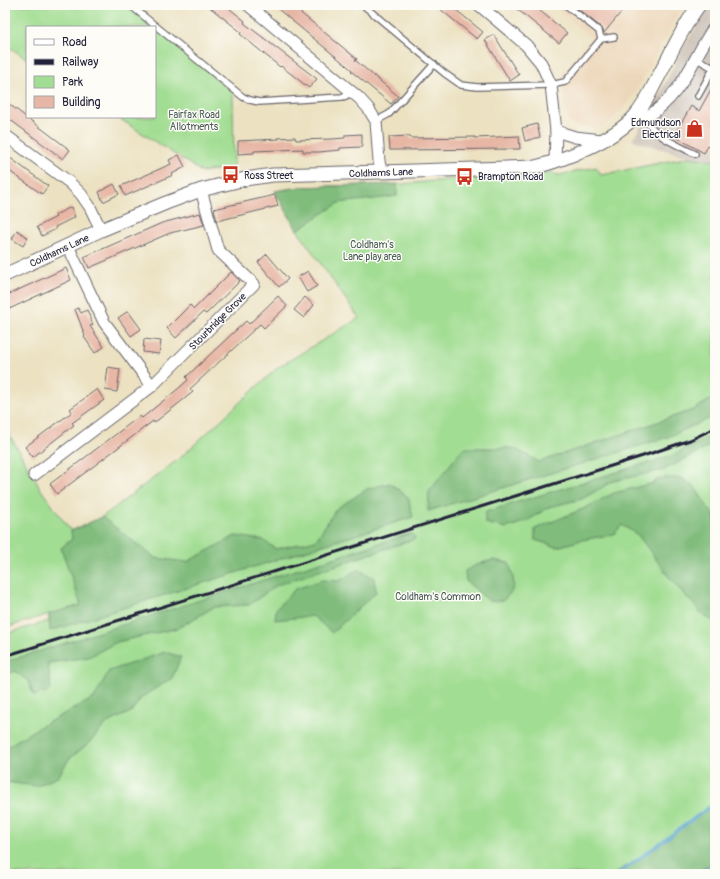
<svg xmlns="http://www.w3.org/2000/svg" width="720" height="879" font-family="Pangolin,sans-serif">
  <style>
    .built { fill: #edd7ba }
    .industrial { fill: #ccc2b8 }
    .green { fill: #a1dd92; stroke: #628066 }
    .forest { fill: #80bc7c; stroke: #516f5c }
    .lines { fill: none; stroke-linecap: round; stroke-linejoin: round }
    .stream { stroke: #57a3cf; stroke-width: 3 }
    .building { fill: #e7b6a4 }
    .service-casing { stroke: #69656a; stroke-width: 8 }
    .minor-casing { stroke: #69656a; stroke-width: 13 }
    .tertiary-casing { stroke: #69656a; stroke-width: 15 }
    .service { stroke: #fff; stroke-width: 5.5 }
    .minor { stroke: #fff; stroke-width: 11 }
    .tertiary { stroke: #fff; stroke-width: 13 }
    .rail { stroke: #22223b; stroke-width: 3 }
    .labels { text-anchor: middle; stroke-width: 3; stroke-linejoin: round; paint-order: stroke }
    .park-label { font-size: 10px; fill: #485a55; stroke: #fdfcf7 }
    .poi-label { font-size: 10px; fill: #22223b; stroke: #fdfcf7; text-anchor: start }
    .street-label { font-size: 10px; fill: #22223b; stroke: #fdfcf7 }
  </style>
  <rect width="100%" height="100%" fill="#fdfcf7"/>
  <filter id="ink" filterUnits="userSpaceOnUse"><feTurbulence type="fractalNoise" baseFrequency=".025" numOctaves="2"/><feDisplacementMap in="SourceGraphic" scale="8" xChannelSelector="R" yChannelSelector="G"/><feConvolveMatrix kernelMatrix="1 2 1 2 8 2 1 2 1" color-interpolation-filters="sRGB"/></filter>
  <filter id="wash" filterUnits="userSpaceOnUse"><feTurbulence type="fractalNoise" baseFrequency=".012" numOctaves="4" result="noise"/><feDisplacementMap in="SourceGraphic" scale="16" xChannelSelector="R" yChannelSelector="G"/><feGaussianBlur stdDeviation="0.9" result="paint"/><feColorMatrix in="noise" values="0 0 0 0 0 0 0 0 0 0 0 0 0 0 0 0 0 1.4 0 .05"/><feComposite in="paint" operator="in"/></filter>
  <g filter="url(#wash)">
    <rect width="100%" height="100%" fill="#ece2c2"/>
    <!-- built -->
    <polygon class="built" points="555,5 685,5 674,20 637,90 622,110 605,126 594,129 576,126 568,121 561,76 591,38 555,7"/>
    <!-- industrial -->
    <polygon class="industrial" points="710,5 715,5 715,161 689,157 632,140 657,100 680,53 705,12"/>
    <!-- green -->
    <g class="green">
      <polygon points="5,5 127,5 154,27 27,27 27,59 5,44"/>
      <polygon points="155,28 233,92 234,167 202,172 117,117 155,117"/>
      <polygon points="689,157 715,161 715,868 704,874 5,874 5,634 49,621 49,614 5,628 5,427 41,490 71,531 102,517 180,458 277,368 359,318 297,230 275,191 300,187 403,184 499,175 550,173 559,175 596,167 601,175"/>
    </g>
    <!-- forest -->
    <g class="forest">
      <polygon points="397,184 397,196 383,198 339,203 297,230 275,191 300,187"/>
      <polygon points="715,397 715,416 668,437 428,511 429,492 463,448 514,448 539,462 693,410"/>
      <polygon points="715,434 715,443 664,470 613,481 582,499 549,507 527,521 506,528 485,523 485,512 673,455"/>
      <polygon points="665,478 681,478 694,486 715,518 715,564 713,576 715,580 715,622 704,616 672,581 638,535 622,525 614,534 582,540 557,547 535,540 535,529 585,508 614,493 654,483 656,480"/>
      <polygon points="390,483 408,497 413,517 50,631 49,614 81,605 61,548 72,539 71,531 102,517 155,558 187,562 235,536 263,540 276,549 316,540 336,509 367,489"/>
      <polygon points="412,533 415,539 277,585 249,605 214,607 178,628 117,642 89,657 48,663 51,690 34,696 28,681 15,671 5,675 5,662"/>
      <path d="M493,560L509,563C514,582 519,588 502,601H489L466,581L465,571L478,564Z"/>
      <polygon points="358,569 374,578 376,592 332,633 313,616 275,620 276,609 295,589 323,580 339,581"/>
      <polygon points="165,652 181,657 172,678 142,697 131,712 107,723 89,743 69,759 58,777 37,786 5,782 5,764 8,746 34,730 94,698 109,671"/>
      <polygon points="710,809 715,817 715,863 690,874 614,874 647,853 704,810"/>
    </g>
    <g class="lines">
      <!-- stream -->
      <g class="stream">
        <polyline points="618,874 715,803"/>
        <polyline points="698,874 715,864"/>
      </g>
    </g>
    <g id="blocks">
      <!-- building -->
      <g class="building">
        <polygon points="207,5 225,5 245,21 244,23 317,79 309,88 281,66 280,67 240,34 241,32"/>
        <polygon points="273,5 291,5 357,59 355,60 398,96 391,104 351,71 352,70"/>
        <polygon points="435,5 450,5 483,32 477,39"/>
        <polygon points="512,5 533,5 567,33 559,43"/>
        <polygon points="573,5 627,5 604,33 602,28"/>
        <polygon points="494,35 519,75 510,81 485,40"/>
        <polygon points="715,82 715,150 708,146 704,153 674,136 691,106 699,111"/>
        <polygon points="5,101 70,150 63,159 5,116"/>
        <polygon points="537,124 540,137 525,141 522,128"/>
        <polygon points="362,134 362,147 340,148 340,150 319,152 303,152 303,149 254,151 254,153 238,154 238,141 279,139 278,138 295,137 296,140 332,139 345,138 345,135"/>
        <polygon points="410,136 410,138 475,137 475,138 519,136 520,149 390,150 389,137"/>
        <polygon points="5,154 48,186 42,194 5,168"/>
        <polygon points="179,155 185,167 172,174 173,175 125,196 121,186 171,164 169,160"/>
        <polygon points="114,184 119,194 103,202 99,192"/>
        <polygon points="275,195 278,206 217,221 214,209"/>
        <polygon points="71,207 75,217 55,227 56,229 42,236 37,227 56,217 55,215"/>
        <polygon points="200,213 204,225 170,233 89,268 84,257 162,223"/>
        <polygon points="17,230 28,238 23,246 12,239"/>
        <polygon points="267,254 288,279 279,287 258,262"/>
        <polygon points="66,268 71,280 5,311 5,296"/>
        <polygon points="308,271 317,286 307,292 298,277"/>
        <polygon points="231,272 240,281 206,314 203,312 176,338 167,328 190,305 194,309"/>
        <polygon points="278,296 287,306 264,328 260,324 190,389 193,392 154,423 153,421 57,494 50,484 140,416 142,418 179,388 188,380 186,377 234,332 246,321 249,324"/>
        <polygon points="305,297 314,305 304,318 294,310"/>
        <polygon points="78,308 81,313 87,310 93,325 90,326 104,347 95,353 84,337 85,336 75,309"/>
        <polygon points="128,311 141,329 131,336 118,318"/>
        <polygon points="144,339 161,341 159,354 143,352"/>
        <polygon points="108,367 120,369 117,392 105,390"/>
        <polygon points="97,389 104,400 72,423 74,425 33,457 25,447 72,412 70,409"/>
      </g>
    </g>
  </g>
  <g filter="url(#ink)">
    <use href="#blocks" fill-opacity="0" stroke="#69656a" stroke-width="1"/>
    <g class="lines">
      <defs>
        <g id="service">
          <polyline points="130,5 243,97 250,100 259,102 342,97 346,96 352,91"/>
          <polyline points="363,5 444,73 461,85 477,87 551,85 565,82 601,39 614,37"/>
          <polyline points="566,5 599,31 601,39"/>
          <polyline points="697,59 715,69"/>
          <polyline points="698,96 715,65"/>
          <path d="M645,118C655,137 676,144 695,154"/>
          <polyline points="376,121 389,114 434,64"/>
        </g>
        <g id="minor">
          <polyline points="248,5 359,98 368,108 376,121 379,161 381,172"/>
          <polyline points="479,5 526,45 541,63 551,85 556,131 555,162"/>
          <path d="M635,116L645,118C684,95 691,60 715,26"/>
          <polyline points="556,131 575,137 602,140"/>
          <polyline points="5,135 69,182 81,194 90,207 101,230"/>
          <polyline points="68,246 104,322 152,386"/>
          <polyline points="34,475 152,386 254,284 218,250 201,190"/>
        </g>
        <path id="tertiary" d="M5,275L101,230L166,203L201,190L245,179L273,175L381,172L535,167C565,160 615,139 635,116C643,107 649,95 654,85C669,58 681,29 699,5"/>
      </defs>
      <!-- service casing -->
      <use href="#service" class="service-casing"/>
      <!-- minor casing -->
      <use href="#minor" class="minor-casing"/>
      <!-- tertiary casing -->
      <use href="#tertiary" class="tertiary-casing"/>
      <!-- service -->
      <use href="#service" class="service"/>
      <!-- minor -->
      <use href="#minor" class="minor"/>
      <!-- tertiary -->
      <use href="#tertiary" class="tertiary"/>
      <!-- rail -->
      <polyline class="rail" points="5,656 643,456 690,440 715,428"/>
    </g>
  </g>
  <!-- icons -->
  <defs>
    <symbol id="shop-bare" viewBox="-9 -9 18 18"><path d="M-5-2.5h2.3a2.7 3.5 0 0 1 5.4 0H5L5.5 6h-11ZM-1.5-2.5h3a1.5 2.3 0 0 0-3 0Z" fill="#c8321e" stroke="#fdfcf7" stroke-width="2.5" paint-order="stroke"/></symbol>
    <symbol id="bus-bare" viewBox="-9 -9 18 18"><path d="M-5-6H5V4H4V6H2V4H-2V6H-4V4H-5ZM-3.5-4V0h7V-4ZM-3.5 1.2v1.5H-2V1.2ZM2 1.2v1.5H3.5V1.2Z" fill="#c8321e" stroke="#fdfcf7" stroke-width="2.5" paint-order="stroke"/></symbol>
  </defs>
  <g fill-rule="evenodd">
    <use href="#shop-bare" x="682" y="116" width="25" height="25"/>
    <use href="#bus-bare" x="218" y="162" width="25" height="25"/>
    <use href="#bus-bare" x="452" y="164" width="25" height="25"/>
  </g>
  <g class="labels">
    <!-- park labels -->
    <g class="park-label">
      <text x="194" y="118">Fairfax Road<tspan x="194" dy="12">Allotments</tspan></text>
      <text x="372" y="248">Coldham's<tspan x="372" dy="12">Lane play area</tspan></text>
      <text x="438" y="600">Coldham's Common</text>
    </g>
    <!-- poi labels -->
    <g class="poi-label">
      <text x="681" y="126" text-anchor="end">Edmundson<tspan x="681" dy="12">Electrical</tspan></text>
      <text x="244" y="179">Ross Street</text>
      <text x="478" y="180">Brampton Road</text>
    </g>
    <!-- street labels -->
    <g class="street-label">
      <text transform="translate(381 172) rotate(-2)" y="4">Coldhams Lane</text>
      <text transform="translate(59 250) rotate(-25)" y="4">Coldhams Lane</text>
      <text transform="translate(217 321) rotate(-45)" y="4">Stourbridge Grove</text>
    </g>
  </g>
  <!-- margin -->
  <rect width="720" height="879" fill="none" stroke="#fdfcf7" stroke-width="20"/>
  <!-- legend -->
  <rect x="26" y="26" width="130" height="92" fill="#fdfcf7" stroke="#a5a5ac"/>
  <rect x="34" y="39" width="20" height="6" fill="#ffffff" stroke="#a5a5ac"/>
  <text x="62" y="46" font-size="12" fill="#22223b">Road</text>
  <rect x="34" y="59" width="20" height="6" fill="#22223b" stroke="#a5a5ac"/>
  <text x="62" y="66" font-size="12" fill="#22223b">Railway</text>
  <rect x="34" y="76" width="20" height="12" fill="#a1dd92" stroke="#a5a5ac"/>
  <text x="62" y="86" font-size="12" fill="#22223b">Park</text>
  <rect x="34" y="96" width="20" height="12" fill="#e7b6a4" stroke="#a5a5ac"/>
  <text x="62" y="106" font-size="12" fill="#22223b">Building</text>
</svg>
